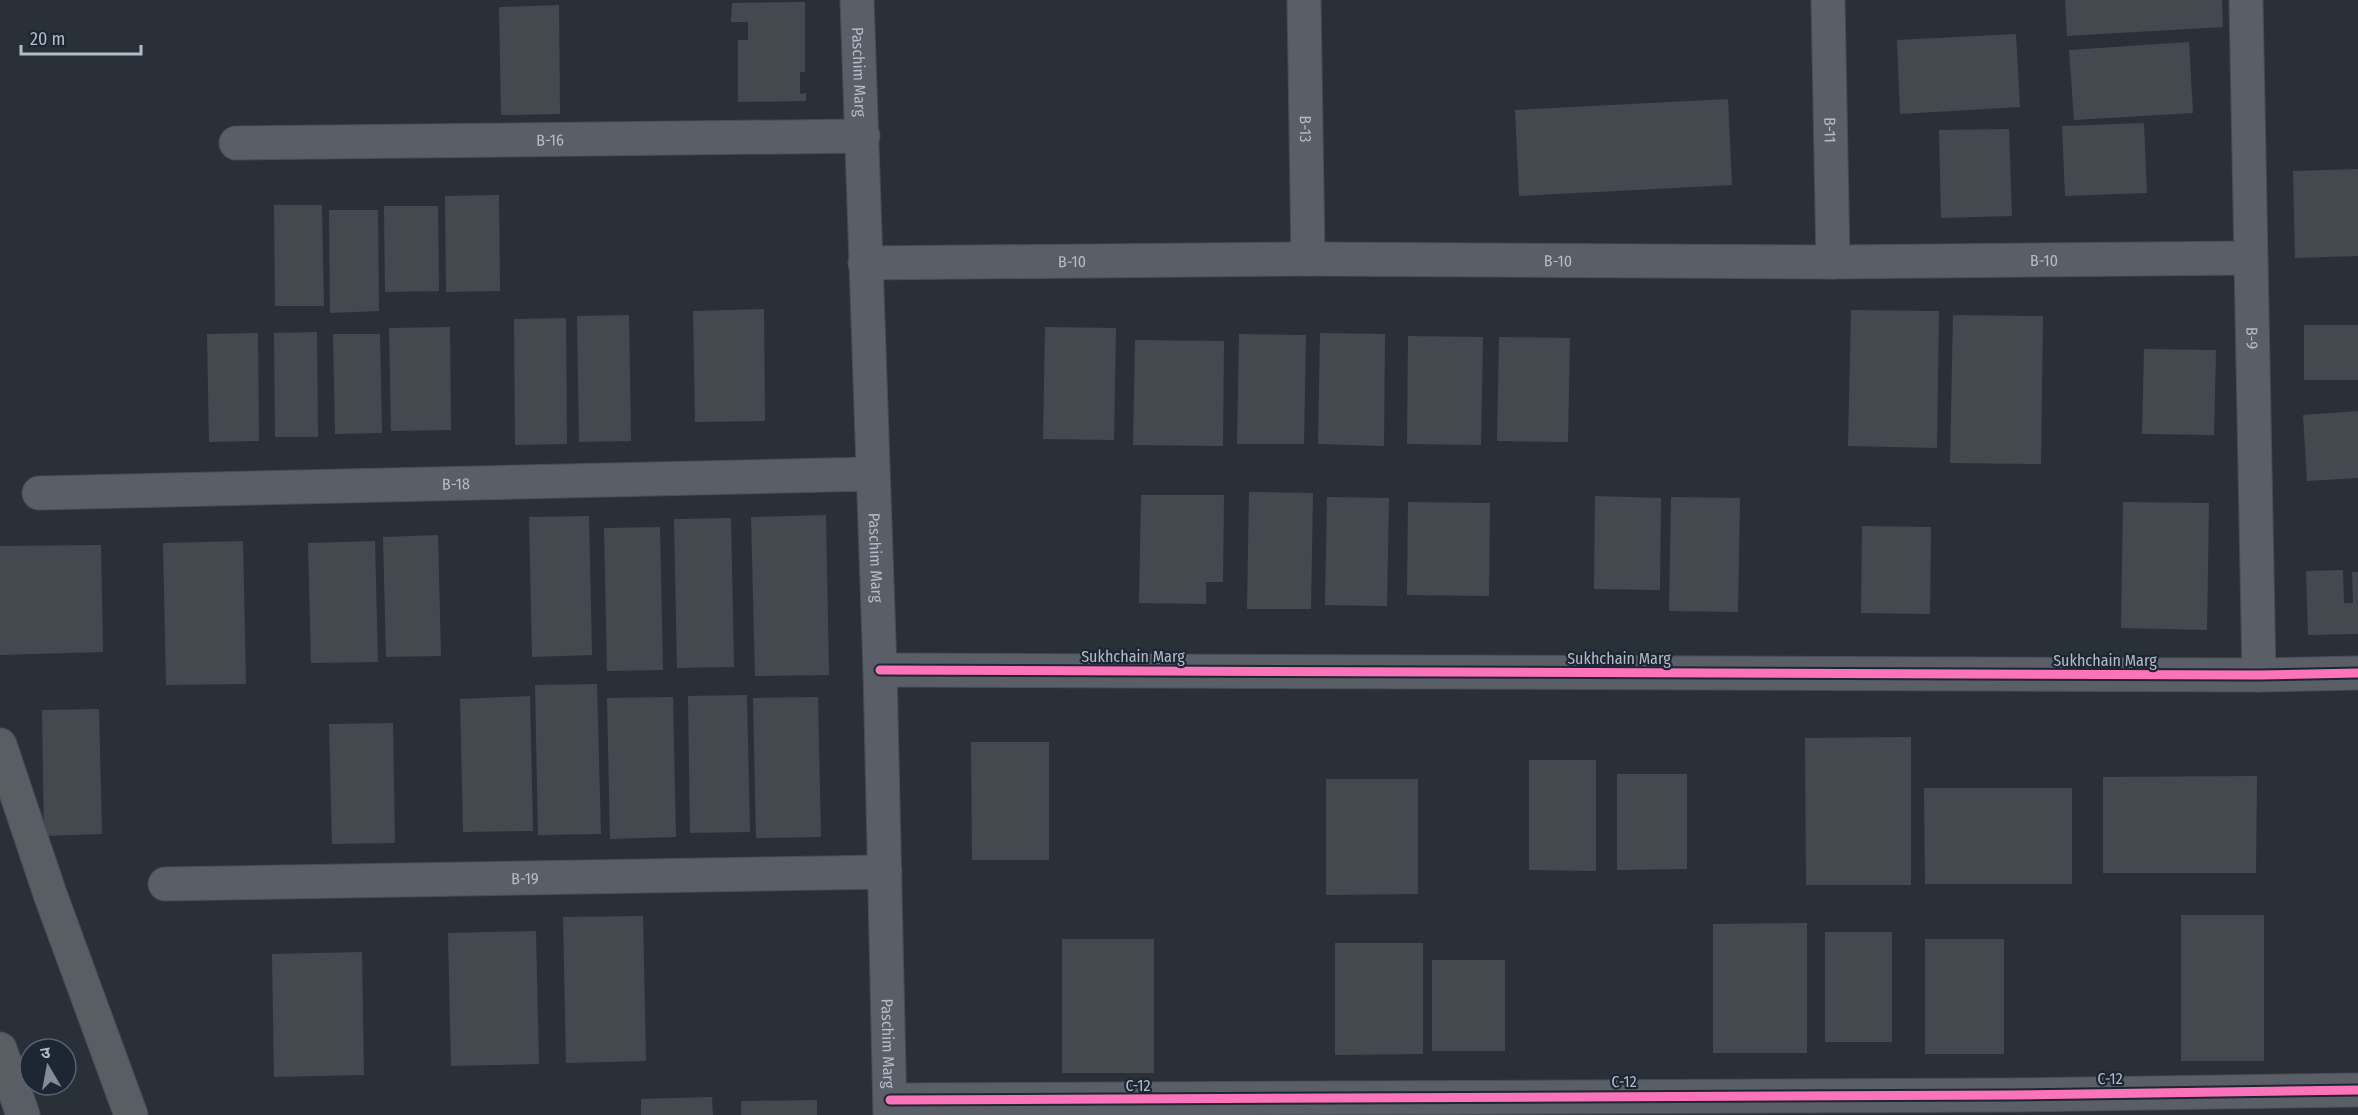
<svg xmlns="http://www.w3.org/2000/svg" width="2358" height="1115" font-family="'Fira Sans Condensed','Noto Sans Devanagari',sans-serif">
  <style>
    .building { fill: #444950 }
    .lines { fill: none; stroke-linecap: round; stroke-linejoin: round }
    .street-casing { stroke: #484c53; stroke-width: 35 }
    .secondary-casing { stroke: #484c53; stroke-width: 35 }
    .street { stroke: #5a5e66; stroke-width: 33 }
    .secondary { stroke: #595d64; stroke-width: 33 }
    .cycleway-casing { stroke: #1d2633; stroke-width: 13 }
    .cycleway { stroke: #fb73b8; stroke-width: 9 }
    .labels { text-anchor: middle; stroke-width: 4.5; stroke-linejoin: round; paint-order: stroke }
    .street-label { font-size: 16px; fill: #b4bcc9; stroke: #1d2633 }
  </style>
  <rect width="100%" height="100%" fill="#2a3038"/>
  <!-- building -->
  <g class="building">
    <polygon points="2065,0 2222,0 2223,27 2067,36"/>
    <polygon points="805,2 805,72 800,72 800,94 806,93 806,101 738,102 738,40 748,40 748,22 731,22 732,3"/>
    <polygon points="559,5 560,114 501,115 499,7"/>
    <polygon points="2016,34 2020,107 1900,114 1897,40"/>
    <polygon points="2189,42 2193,113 2074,120 2069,50"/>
    <polygon points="1728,99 1732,185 1519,196 1515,110"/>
    <polygon points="2144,123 2147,193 2065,196 2062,126"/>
    <polygon points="2009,129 2012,216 1941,218 1939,130"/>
    <polygon points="2358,169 2358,256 2295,258 2293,171"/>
    <polygon points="499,195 500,291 446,292 445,196"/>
    <polygon points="274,205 322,205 324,306 275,306"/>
    <polygon points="384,206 438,206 439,291 385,292"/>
    <polygon points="329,210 378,210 379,311 330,313"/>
    <polygon points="764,309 765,421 695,422 693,311"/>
    <polygon points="1851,310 1939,311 1937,448 1848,446"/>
    <polygon points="629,315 631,441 579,442 577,316"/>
    <polygon points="1953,315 2043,316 2041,464 1950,463"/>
    <polygon points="566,318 567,444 515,445 514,319"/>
    <rect x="2304" y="325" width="54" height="55"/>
    <polygon points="450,327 451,430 391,431 389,328"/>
    <polygon points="1045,327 1116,328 1114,440 1043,439"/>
    <polygon points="317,332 318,437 275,437 274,333"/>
    <polygon points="258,333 259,441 209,442 207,334"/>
    <polygon points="1320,333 1385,334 1384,446 1318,444"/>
    <polygon points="333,334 380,334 382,433 335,434"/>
    <polygon points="1239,334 1306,335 1304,444 1237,444"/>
    <polygon points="1408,336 1483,337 1481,445 1407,444"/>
    <polygon points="1499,337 1570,338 1568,442 1497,441"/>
    <polygon points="1135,340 1224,341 1223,446 1133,445"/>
    <polygon points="2144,349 2216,350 2214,435 2142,434"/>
    <polygon points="2358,411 2358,478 2307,481 2303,415"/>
    <polygon points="1249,492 1313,493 1311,609 1247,609"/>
    <polygon points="1141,495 1224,495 1223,582 1206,582 1206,604 1139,603"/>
    <polygon points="1595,496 1661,498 1660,590 1594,589"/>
    <polygon points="1327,497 1389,498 1387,606 1325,605"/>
    <polygon points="1671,497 1740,498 1738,612 1669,611"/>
    <polygon points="1408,502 1490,503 1489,596 1407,595"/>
    <polygon points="2123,502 2209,503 2207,630 2121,628"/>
    <polygon points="826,515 829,675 755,676 751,517"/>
    <polygon points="589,516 592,655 532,657 529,517"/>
    <polygon points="731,518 734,667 677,668 674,519"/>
    <polygon points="1862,526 1931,527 1930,614 1861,613"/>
    <polygon points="660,527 663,670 607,671 604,528"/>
    <polygon points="438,535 441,656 386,657 383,537"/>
    <polygon points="243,541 246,684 166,685 163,543"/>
    <polygon points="375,541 378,662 311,663 308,543"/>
    <polygon points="101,545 103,652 0,655 0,546"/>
    <polygon points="2343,570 2344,603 2353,603 2352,572 2358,572 2358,634 2308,635 2306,571"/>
    <polygon points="597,684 601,834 538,835 535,685"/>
    <polygon points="747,695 750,832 690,833 688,696"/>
    <polygon points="530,696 533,831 463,832 460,699"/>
    <polygon points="673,697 676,837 610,839 607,698"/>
    <polygon points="818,697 821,837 756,838 753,698"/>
    <polygon points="99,709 102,834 44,836 42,710"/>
    <polygon points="393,723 395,843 332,844 329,724"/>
    <polygon points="1911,737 1911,885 1806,885 1805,738"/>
    <polygon points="971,742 1049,742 1049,860 972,860"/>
    <polygon points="1529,760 1596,760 1596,871 1529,870"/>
    <polygon points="1617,774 1687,774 1687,869 1617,870"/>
    <polygon points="2257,776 2256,873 2103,873 2103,777"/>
    <polygon points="1326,779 1418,779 1418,894 1326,895"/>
    <polygon points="1924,788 2072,788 2072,884 1925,884"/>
    <rect x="2181" y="915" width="83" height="146"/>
    <polygon points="643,916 646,1061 566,1063 563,917"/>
    <polygon points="1807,923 1807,1053 1713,1053 1713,924"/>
    <polygon points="536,931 539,1064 451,1066 448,933"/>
    <rect x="1825" y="932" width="67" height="110"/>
    <rect x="1062" y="939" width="92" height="134"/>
    <rect x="1925" y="939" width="79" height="115"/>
    <polygon points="1335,943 1423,943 1423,1054 1335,1055"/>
    <polygon points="362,952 364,1075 274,1077 272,954"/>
    <rect x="1432" y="960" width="73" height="91"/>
    <polygon points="712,1097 713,1115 641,1115 641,1099"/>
    <polygon points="817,1100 817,1115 741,1115 741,1101"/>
  </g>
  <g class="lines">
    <defs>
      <g id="street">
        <path id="s1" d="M857,0L880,670L890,1115"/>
        <path id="s2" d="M1304,0L1308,259"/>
        <path id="s3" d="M1828,0L1833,262"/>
        <path id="s4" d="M2246,0L2259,675"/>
        <path id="s5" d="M236,143L863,136"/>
        <path id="s6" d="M865,263L1308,259L1833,262L2250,258"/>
        <path id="s7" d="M39,493L872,474"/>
        <polyline points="880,670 2259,675 2358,673"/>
        <path id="s8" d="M165,884L885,872"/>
        <polyline points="890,1100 2010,1095 2358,1090"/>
      </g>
      <g id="secondary">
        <polyline points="0,745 50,894 131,1115"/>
        <polyline points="0,1049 23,1115"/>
      </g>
    </defs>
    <!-- street casing -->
    <use href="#street" class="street-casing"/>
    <!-- secondary casing -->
    <use href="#secondary" class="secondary-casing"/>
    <!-- street -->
    <use href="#street" class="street"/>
    <!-- secondary -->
    <use href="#secondary" class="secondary"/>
    <defs>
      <g id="cycleway">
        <polyline points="880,670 2259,675 2358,673"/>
        <polyline points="890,1100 2010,1095 2358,1090"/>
      </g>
    </defs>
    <!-- cycleway casing -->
    <use href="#cycleway" class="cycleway-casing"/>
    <!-- cycleway -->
    <use href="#cycleway" class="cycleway"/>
  </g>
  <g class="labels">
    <!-- street labels -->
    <g class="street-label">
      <text dy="6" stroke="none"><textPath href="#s1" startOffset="72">Paschim Marg</textPath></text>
      <text dy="6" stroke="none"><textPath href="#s2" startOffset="129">B-13</textPath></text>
      <text dy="6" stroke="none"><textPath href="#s3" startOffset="130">B-11</textPath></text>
      <text dy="6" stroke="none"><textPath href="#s5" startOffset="314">B-16</textPath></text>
      <text dy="6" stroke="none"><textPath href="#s6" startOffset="1179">B-10</textPath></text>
      <text dy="6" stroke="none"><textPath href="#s6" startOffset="207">B-10</textPath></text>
      <text dy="6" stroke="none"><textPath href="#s6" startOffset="693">B-10</textPath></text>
      <text dy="6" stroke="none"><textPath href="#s4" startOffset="338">B-9</textPath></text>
      <text dy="6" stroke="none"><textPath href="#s7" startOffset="417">B-18</textPath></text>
      <text dy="6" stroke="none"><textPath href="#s1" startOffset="558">Paschim Marg</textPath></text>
      <text x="1133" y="662">Sukhchain Marg</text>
      <text x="1619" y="664">Sukhchain Marg</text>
      <text x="2105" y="666">Sukhchain Marg</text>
      <text dy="6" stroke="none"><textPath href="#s8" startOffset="360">B-19</textPath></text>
      <text dy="6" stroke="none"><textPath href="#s1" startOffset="1044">Paschim Marg</textPath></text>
      <text transform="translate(2110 1078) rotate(-1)" y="6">C-12</text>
      <text transform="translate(1624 1081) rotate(-1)" y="6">C-12</text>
      <text x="1138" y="1091">C-12</text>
    </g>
  </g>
  <!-- north arrow -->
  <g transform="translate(48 1067) rotate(350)"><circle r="28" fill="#1d2633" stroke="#59626f" stroke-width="1.5"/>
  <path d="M0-4.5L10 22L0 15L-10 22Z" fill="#848b96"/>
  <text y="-9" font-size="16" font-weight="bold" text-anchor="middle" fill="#b4bcc9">उ</text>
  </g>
  <!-- scale -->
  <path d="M21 45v9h120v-9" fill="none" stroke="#b4bcc9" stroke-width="3"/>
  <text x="30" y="45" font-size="18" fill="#b4bcc9" stroke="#1d2633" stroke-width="4.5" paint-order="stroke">20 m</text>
</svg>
